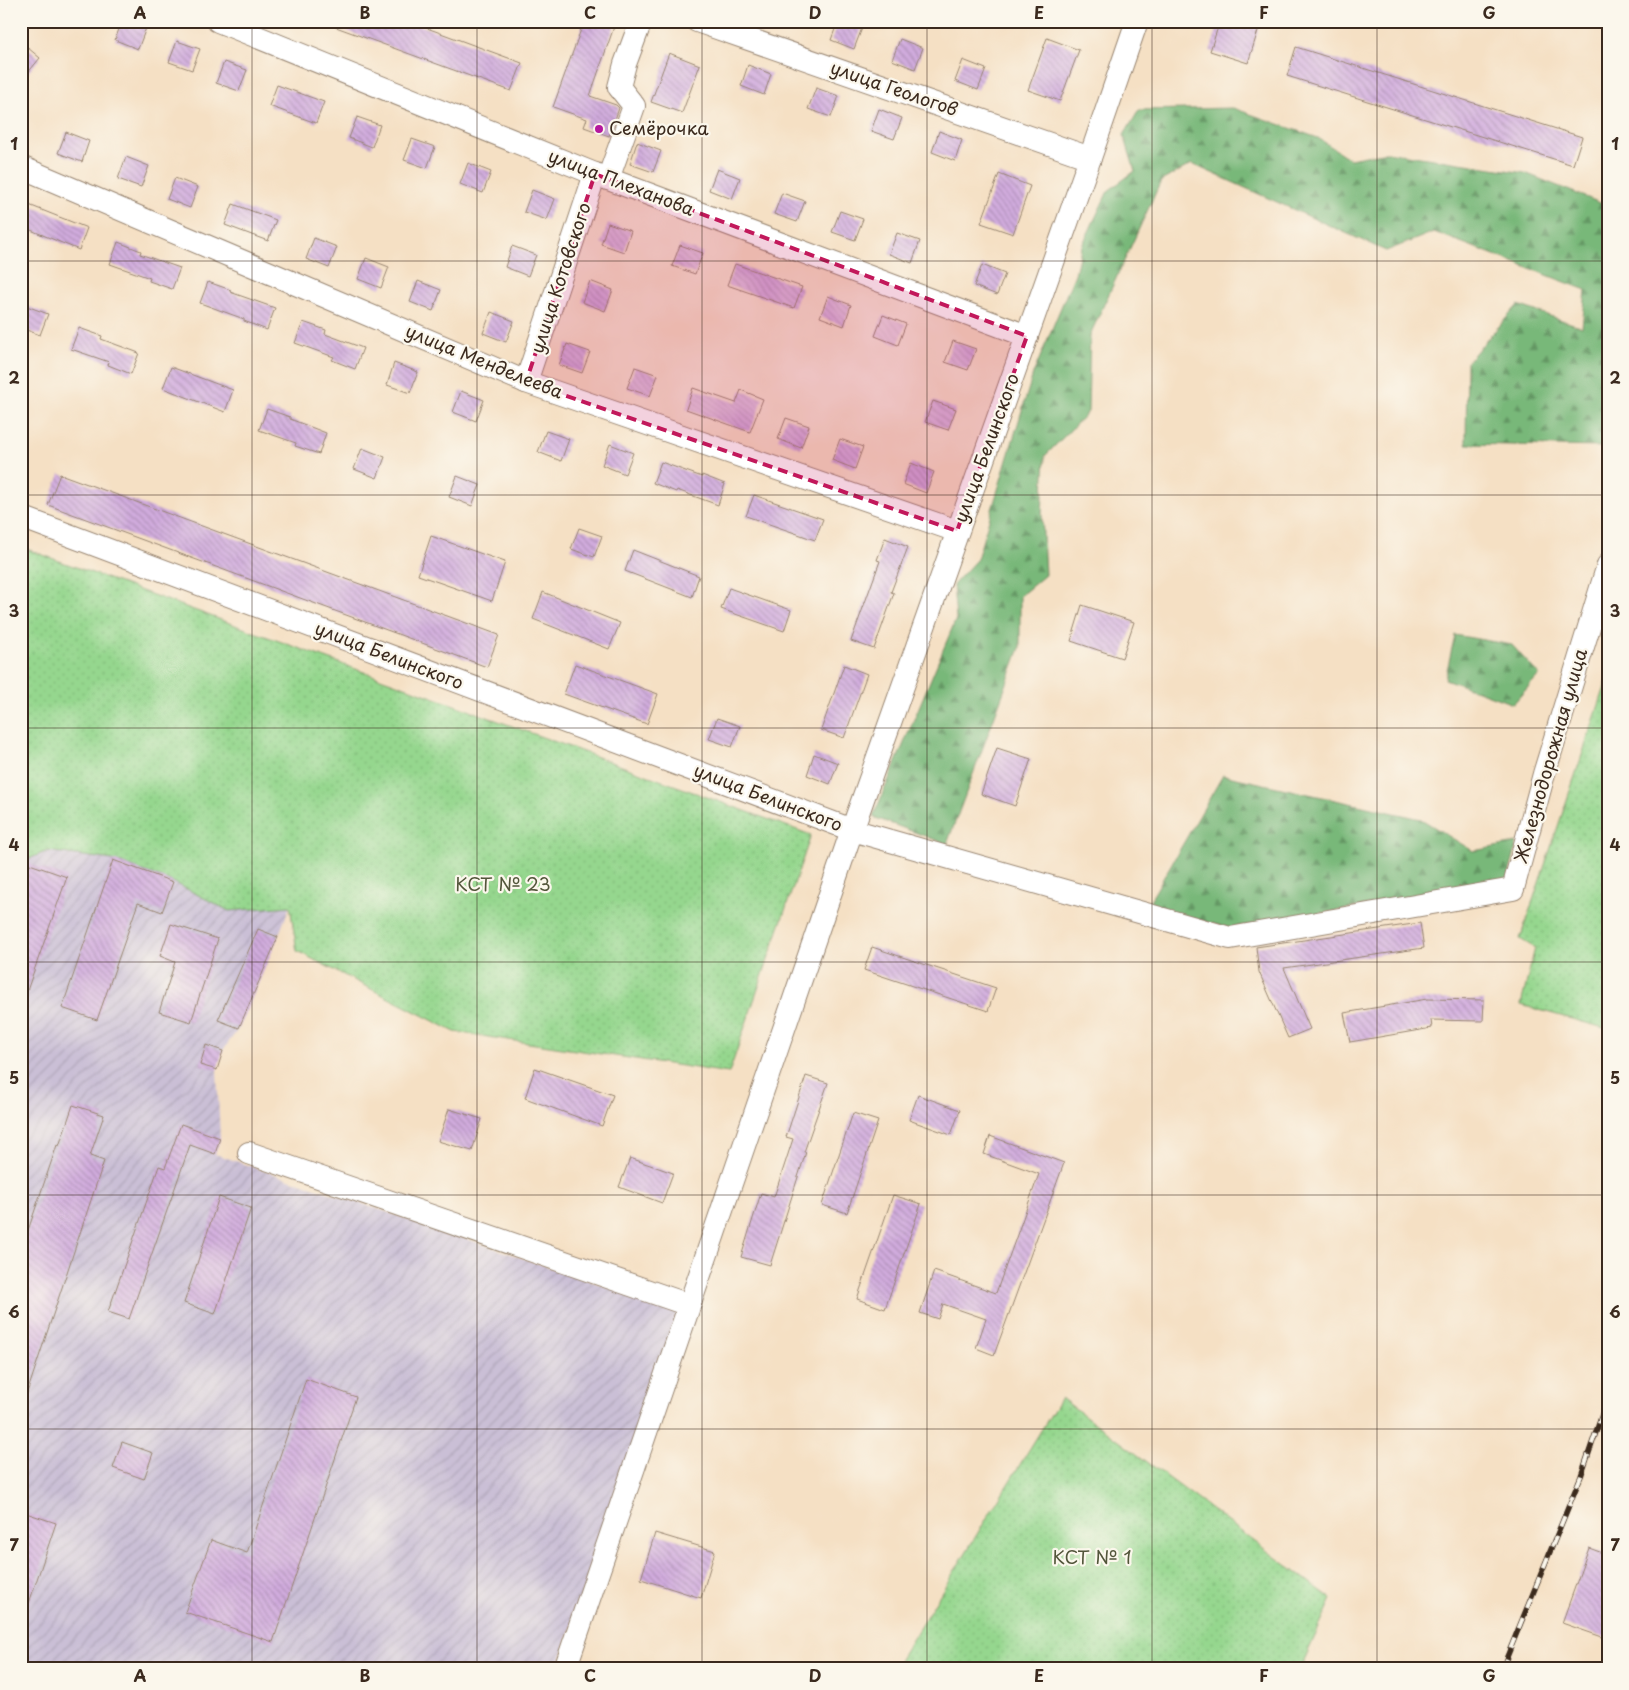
<svg xmlns="http://www.w3.org/2000/svg" width="1629" height="1690" font-family="'Playpen Sans',sans-serif">
  <style>
    .industrial { fill: url(#industrial-furrows) }
    .grass { fill: url(#grass-dots); stroke: #688056 }
    .forest { fill: url(#forest-firs); stroke: #5a714c }
    .building { fill: url(#building-back-hatch) }
    .lines { fill: none; stroke-linecap: round; stroke-linejoin: round }
    .minor-casing { stroke: #988571; stroke-width: 24 }
    .minor { stroke: #fff; stroke-width: 22 }
    .rail-casing { stroke: #3b2a1e; stroke-width: 5.5 }
    .rail { stroke: #fbf7ec; stroke-width: 4; stroke-dasharray: 11; stroke-linecap: butt }
    .marked { fill: #c2185b; fill-opacity: 0.2; stroke: #c2185b; stroke-width: 4; stroke-dasharray: 10 6; stroke-linejoin: round }
    .grid { fill: none; stroke: #3b2a1e; stroke-width: 1; stroke-opacity: 0.55 }
    .poi-dot { fill: #b5179e; stroke: #fbf7ec; stroke-width: 2 }
    .labels { text-anchor: middle; stroke-width: 4.5; stroke-linejoin: round; paint-order: stroke }
    .street-label { font-size: 18px; fill: #3b2a1e; stroke: #fbf7ec }
    .poi-label { font-size: 18px; fill: #3b2a1e; stroke: #fbf7ec; text-anchor: start }
    .park-label { font-size: 18px; fill: #52553a; stroke: #fbf7ec }
    .neatline { fill: none; stroke: #3b2a1e; stroke-width: 2 }
    .grid-label { font-size: 16px; text-anchor: middle; font-weight: bold; fill: #3b2a1e }
  </style>
  <defs>
    <pattern id="industrial-furrows" width="10" height="10" patternUnits="userSpaceOnUse" patternTransform="scale(1.25)"><rect width="10" height="10" fill="#cabfd6"/><path d="M-1 1l2-2M0 10L10 0M9 11l2-2" fill="none" stroke="#aea4b7"/></pattern>
    <pattern id="grass-dots" width="8" height="8" patternUnits="userSpaceOnUse" patternTransform="scale(1.25)"><rect width="8" height="8" fill="#95d78e"/><path d="M2 2h.1M6 6h.1" fill="none" stroke="#81b97a" stroke-width="1.8" stroke-linecap="round"/></pattern>
    <pattern id="forest-firs" width="22" height="20" patternUnits="userSpaceOnUse" patternTransform="scale(1.25)"><rect width="22" height="20" fill="#78b879"/><path d="M5 1l3.5 6h-7zM16 11l3.5 6h-7z" fill="#649663"/></pattern>
    <pattern id="building-back-hatch" width="6" height="6" patternUnits="userSpaceOnUse" patternTransform="scale(1.25)"><rect width="6" height="6" fill="#d1acde"/><path d="M-1 5l2 2M0 0l6 6M5-1l2 2" fill="none" stroke="#ab8cb3"/></pattern>
  </defs>
  <rect width="100%" height="100%" fill="#fbf7ec"/>
  <filter id="ink" filterUnits="userSpaceOnUse"><feTurbulence type="fractalNoise" baseFrequency=".02" numOctaves="2"/><feDisplacementMap in="SourceGraphic" scale="10" xChannelSelector="R" yChannelSelector="G"/><feConvolveMatrix kernelMatrix="1 2 1 2 8 2 1 2 1" color-interpolation-filters="sRGB"/></filter>
  <filter id="wash" filterUnits="userSpaceOnUse"><feTurbulence type="fractalNoise" baseFrequency=".0096" numOctaves="4" result="noise"/><feDisplacementMap in="SourceGraphic" scale="20" xChannelSelector="R" yChannelSelector="G"/><feGaussianBlur stdDeviation="1.12" result="paint"/><feColorMatrix in="noise" values="0 0 0 0 0 0 0 0 0 0 0 0 0 0 0 0 0 1.4 0 .05"/><feComposite in="paint" operator="in"/></filter>
  <g filter="url(#wash)">
    <rect width="100%" height="100%" fill="#f5e0c4"/>
    <!-- industrial -->
    <polygon class="industrial" points="48,851 113,860 173,882 229,911 290,906 278,937 239,1028 223,1050 217,1070 220,1138 215,1154 682,1312 557,1669 21,1669 21,862"/>
    <!-- grass -->
    <g class="grass">
      <polygon points="21,547 811,835 729,1073 455,1032 297,951 290,906 229,911 173,882 113,860 48,851 21,862"/>
      <polygon points="1608,678 1608,1029 1521,1005 1535,948 1520,939"/>
      <polygon points="1061,1398 1332,1599 1300,1669 894,1669"/>
    </g>
    <!-- forest -->
    <g class="forest">
      <polygon points="1233,108 1318,138 1350,159 1387,152 1525,173 1608,206 1608,438 1601,447 1466,444 1467,362 1518,305 1582,327 1586,290 1434,232 1386,251 1192,164 1161,181 1090,335 1088,412 1045,456 1042,515 1045,575 1020,596 1020,648 947,844 873,817 956,619 953,585 977,559 1033,374 1075,274 1081,248 1108,191 1135,171 1124,135 1139,110"/>
      <polygon points="1455,635 1512,645 1539,675 1513,704 1445,679"/>
      <polygon points="1223,775 1421,819 1473,851 1517,843 1507,883 1229,928 1147,906"/>
    </g>
    <g id="blocks">
      <!-- building -->
      <g class="building">
        <polygon points="122,21 129,21 146,28 138,49 115,40"/>
        <polygon points="325,21 408,21 522,63 511,91 325,23"/>
        <polygon points="584,21 616,21 590,96 616,105 619,108 609,136 584,127 587,119 553,107"/>
        <polygon points="838,21 845,21 862,28 854,49 831,40"/>
        <polygon points="1220,21 1261,21 1248,63 1210,51"/>
        <polygon points="1047,38 1079,50 1060,101 1028,90"/>
        <polygon points="900,39 923,48 915,69 892,60"/>
        <polygon points="177,41 200,49 192,70 169,62"/>
        <polygon points="21,42 40,58 21,81"/>
        <polygon points="1296,47 1582,137 1573,165 1287,76"/>
        <polygon points="669,53 700,65 682,113 651,102"/>
        <polygon points="963,60 986,69 978,90 955,81"/>
        <polygon points="224,62 247,70 239,91 216,83"/>
        <polygon points="748,65 771,74 764,95 741,86"/>
        <polygon points="277,85 324,102 316,123 269,106"/>
        <polygon points="816,88 839,96 831,117 808,109"/>
        <polygon points="879,109 902,118 894,139 871,131"/>
        <polygon points="357,117 380,125 372,147 349,138"/>
        <polygon points="939,131 962,140 955,161 932,152"/>
        <polygon points="66,132 89,141 82,162 58,153"/>
        <polygon points="412,139 435,147 427,168 404,160"/>
        <polygon points="637,142 661,151 653,172 630,164"/>
        <polygon points="126,157 149,166 141,187 118,179"/>
        <polygon points="468,163 491,172 483,193 460,184"/>
        <polygon points="717,169 740,178 732,199 709,190"/>
        <polygon points="999,174 1030,186 1013,234 981,223"/>
        <polygon points="175,178 198,187 190,208 167,199"/>
        <polygon points="532,190 555,199 547,220 524,212"/>
        <polygon points="782,193 805,201 797,222 774,214"/>
        <polygon points="24,203 87,228 79,250 21,226 21,211"/>
        <polygon points="233,204 276,220 268,241 225,225"/>
        <polygon points="840,211 863,219 855,240 832,232"/>
        <polygon points="608,223 631,231 624,252 601,244"/>
        <polygon points="897,233 920,241 912,263 889,254"/>
        <polygon points="314,238 337,247 329,268 306,259"/>
        <polygon points="118,242 141,251 140,254 180,268 172,289 149,281 150,278 110,264"/>
        <polygon points="680,245 703,253 695,274 672,266"/>
        <polygon points="512,246 536,255 528,276 505,267"/>
        <polygon points="366,258 389,267 381,288 358,279"/>
        <polygon points="735,264 802,287 794,308 727,285"/>
        <polygon points="982,265 1005,274 997,295 974,286"/>
        <polygon points="418,281 441,290 433,311 410,302"/>
        <polygon points="590,281 613,290 605,311 582,302"/>
        <polygon points="208,282 231,290 230,292 275,308 267,330 244,321 244,319 200,303"/>
        <polygon points="828,296 851,305 844,326 820,317"/>
        <polygon points="24,305 48,314 40,335 21,328 21,314"/>
        <polygon points="491,312 514,321 506,342 483,333"/>
        <polygon points="883,315 906,324 898,345 875,336"/>
        <polygon points="303,322 326,330 325,334 363,348 355,369 332,360 334,357 295,343"/>
        <polygon points="79,328 102,336 101,339 139,353 131,374 108,365 109,362 71,349"/>
        <polygon points="953,341 976,349 968,370 945,362"/>
        <polygon points="567,344 590,352 582,373 559,365"/>
        <polygon points="394,363 418,372 410,393 387,385"/>
        <polygon points="171,367 233,390 225,412 163,388"/>
        <polygon points="635,367 658,375 650,396 627,388"/>
        <polygon points="693,388 736,403 741,390 763,399 750,432 686,409"/>
        <polygon points="461,391 484,400 476,421 453,412"/>
        <polygon points="933,401 956,409 948,430 925,422"/>
        <polygon points="267,409 290,417 290,419 326,433 319,454 295,446 296,443 259,430"/>
        <polygon points="786,418 809,426 801,448 778,439"/>
        <polygon points="546,431 569,439 561,461 538,452"/>
        <polygon points="840,439 863,447 855,469 832,460"/>
        <polygon points="610,444 633,453 625,474 602,465"/>
        <polygon points="362,448 385,457 377,478 354,469"/>
        <polygon points="661,462 702,477 702,475 725,484 718,505 677,490 676,492 653,483"/>
        <polygon points="911,463 934,472 926,493 903,484"/>
        <polygon points="60,474 499,635 487,667 48,505"/>
        <polygon points="457,476 480,485 472,506 449,497"/>
        <polygon points="754,495 823,519 815,540 746,516"/>
        <polygon points="579,528 602,536 594,557 571,549"/>
        <polygon points="431,536 505,562 492,601 418,575"/>
        <polygon points="885,538 908,547 891,592 894,593 874,649 851,641 880,561 877,560"/>
        <polygon points="633,550 699,576 692,597 625,571"/>
        <polygon points="729,588 791,610 784,631 721,609"/>
        <polygon points="543,592 620,623 609,649 533,619"/>
        <polygon points="1082,605 1134,622 1122,658 1071,641"/>
        <polygon points="575,664 658,694 647,724 564,694"/>
        <polygon points="844,665 867,674 844,738 821,730"/>
        <polygon points="717,718 740,726 732,747 709,739"/>
        <polygon points="997,748 1031,759 1015,806 981,794"/>
        <polygon points="814,754 838,763 830,784 807,775"/>
        <polygon points="113,860 173,882 162,912 138,903 97,1020 62,1008"/>
        <polygon points="21,861 67,877 23,1002 21,1002"/>
        <polygon points="1420,923 1424,948 1284,968 1310,1029 1288,1038 1259,972 1256,947"/>
        <polygon points="171,924 218,939 191,1022 159,1012 175,962 160,956"/>
        <polygon points="258,929 278,937 239,1028 218,1020"/>
        <polygon points="872,947 996,988 988,1011 864,970"/>
        <polygon points="1427,999 1484,1000 1483,1021 1431,1020 1432,1028 1350,1042 1344,1013"/>
        <polygon points="206,1045 223,1051 217,1070 200,1065"/>
        <polygon points="535,1068 613,1095 602,1126 525,1098"/>
        <polygon points="806,1076 828,1083 804,1152 806,1152 770,1265 741,1257 761,1193 774,1197 793,1139 786,1137"/>
        <polygon points="918,1095 960,1110 951,1135 909,1120"/>
        <polygon points="73,1105 104,1115 90,1156 104,1161 24,1402 21,1401 21,1251 57,1145 59,1146"/>
        <polygon points="449,1109 482,1119 472,1151 438,1141"/>
        <polygon points="853,1113 878,1121 847,1213 822,1205"/>
        <polygon points="181,1124 220,1138 215,1154 190,1145 129,1319 108,1312 159,1166 165,1168"/>
        <polygon points="990,1136 1064,1163 994,1355 976,1348 986,1319 943,1304 938,1319 920,1313 934,1271 996,1293 1039,1174 984,1154"/>
        <polygon points="630,1158 673,1173 662,1203 619,1187"/>
        <polygon points="893,1195 921,1204 885,1309 857,1299"/>
        <polygon points="219,1197 251,1208 215,1314 184,1303"/>
        <polygon points="306,1379 356,1397 273,1642 185,1612 211,1540 247,1553"/>
        <polygon points="122,1442 153,1453 144,1479 113,1468"/>
        <polygon points="26,1513 56,1523 24,1618 21,1618 21,1526"/>
        <polygon points="655,1533 715,1551 701,1598 641,1579"/>
        <polygon points="1589,1548 1608,1555 1608,1639 1562,1623"/>
      </g>
    </g>
  </g>
  <g filter="url(#ink)">
    <use href="#blocks" fill-opacity="0" stroke="#988571" stroke-width="1"/>
    <g class="lines">
      <defs>
        <g id="minor">
          <polyline points="218,21 595,174 1027,336"/>
          <polyline points="697,21 1090,158"/>
          <polyline points="21,167 526,382 957,531"/>
          <polyline points="608,179 634,106 619,87 625,64 641,21"/>
          <polyline points="526,382 595,174"/>
          <polyline points="21,517 852,830 1230,938 1513,889 1544,774 1608,565"/>
          <polyline points="249,1153 689,1305"/>
          <polyline points="565,1669 852,830 1090,158 1137,21"/>
        </g>
      </defs>
      <!-- minor casing -->
      <use href="#minor" class="minor-casing"/>
      <!-- minor -->
      <use href="#minor" class="minor"/>
      <defs>
        <polyline id="rail" points="1502,1669 1581,1476 1608,1397"/>
      </defs>
      <!-- rail casing -->
      <use href="#rail" class="rail-casing"/>
      <!-- rail -->
      <use href="#rail" class="rail"/>
    </g>
  </g>
  <!-- marked area -->
  <path class="marked" d="M595,174L1027,336L957,531L526,382Z"/>
  <!-- grid -->
  <path class="grid" d="M252,21V1669M477,21V1669M702,21V1669M927,21V1669M1152,21V1669M1377,21V1669M21,261H1608M21,495H1608M21,728H1608M21,962H1608M21,1195H1608M21,1429H1608"/>
  <!-- markers -->
  <circle class="poi-dot" cx="599" cy="129" r="5"/>
  <g class="labels">
    <!-- street labels -->
    <g class="street-label">
      <text transform="translate(894 89) rotate(19)" y="6">улица Геологов</text>
      <text transform="translate(621 183) rotate(21)" y="6">улица Плеханова</text>
      <text transform="translate(561 278) rotate(-72)" y="6">улица Котовского</text>
      <text transform="translate(484 362) rotate(22)" y="6">улица Менделеева</text>
      <text transform="translate(987 448) rotate(-70)" y="6">улица Белинского</text>
      <text transform="translate(389 656) rotate(21)" y="6">улица Белинского</text>
      <text transform="translate(1551 756) rotate(-74)" y="6">Железнодорожная улица</text>
      <text transform="translate(768 798) rotate(21)" y="6">улица Белинского</text>
    </g>
    <!-- poi labels -->
    <g class="poi-label">
      <text x="609" y="135">Семёрочка</text>
    </g>
    <!-- park labels -->
    <g class="park-label">
      <text x="503" y="891">КСТ № 23</text>
      <text x="1092" y="1564">КСТ № 1</text>
    </g>
  </g>
  <!-- margin -->
  <rect width="1629" height="1690" fill="none" stroke="#fbf7ec" stroke-width="55"/>
  <rect x="28" y="28" width="1574" height="1634" class="neatline"/>
  <g class="grid-label">
    <text x="140" y="19">A</text>
    <text x="365" y="19">B</text>
    <text x="590" y="19">C</text>
    <text x="815" y="19">D</text>
    <text x="1039" y="19">E</text>
    <text x="1264" y="19">F</text>
    <text x="1489" y="19">G</text>
    <text x="14" y="150">1</text>
    <text x="1615" y="150">1</text>
    <text x="14" y="384">2</text>
    <text x="1615" y="384">2</text>
    <text x="14" y="617">3</text>
    <text x="1615" y="617">3</text>
    <text x="14" y="851">4</text>
    <text x="1615" y="851">4</text>
    <text x="14" y="1084">5</text>
    <text x="1615" y="1084">5</text>
    <text x="14" y="1318">6</text>
    <text x="1615" y="1318">6</text>
    <text x="14" y="1551">7</text>
    <text x="1615" y="1551">7</text>
    <text x="140" y="1682">A</text>
    <text x="365" y="1682">B</text>
    <text x="590" y="1682">C</text>
    <text x="815" y="1682">D</text>
    <text x="1039" y="1682">E</text>
    <text x="1264" y="1682">F</text>
    <text x="1489" y="1682">G</text>
  </g>
</svg>
